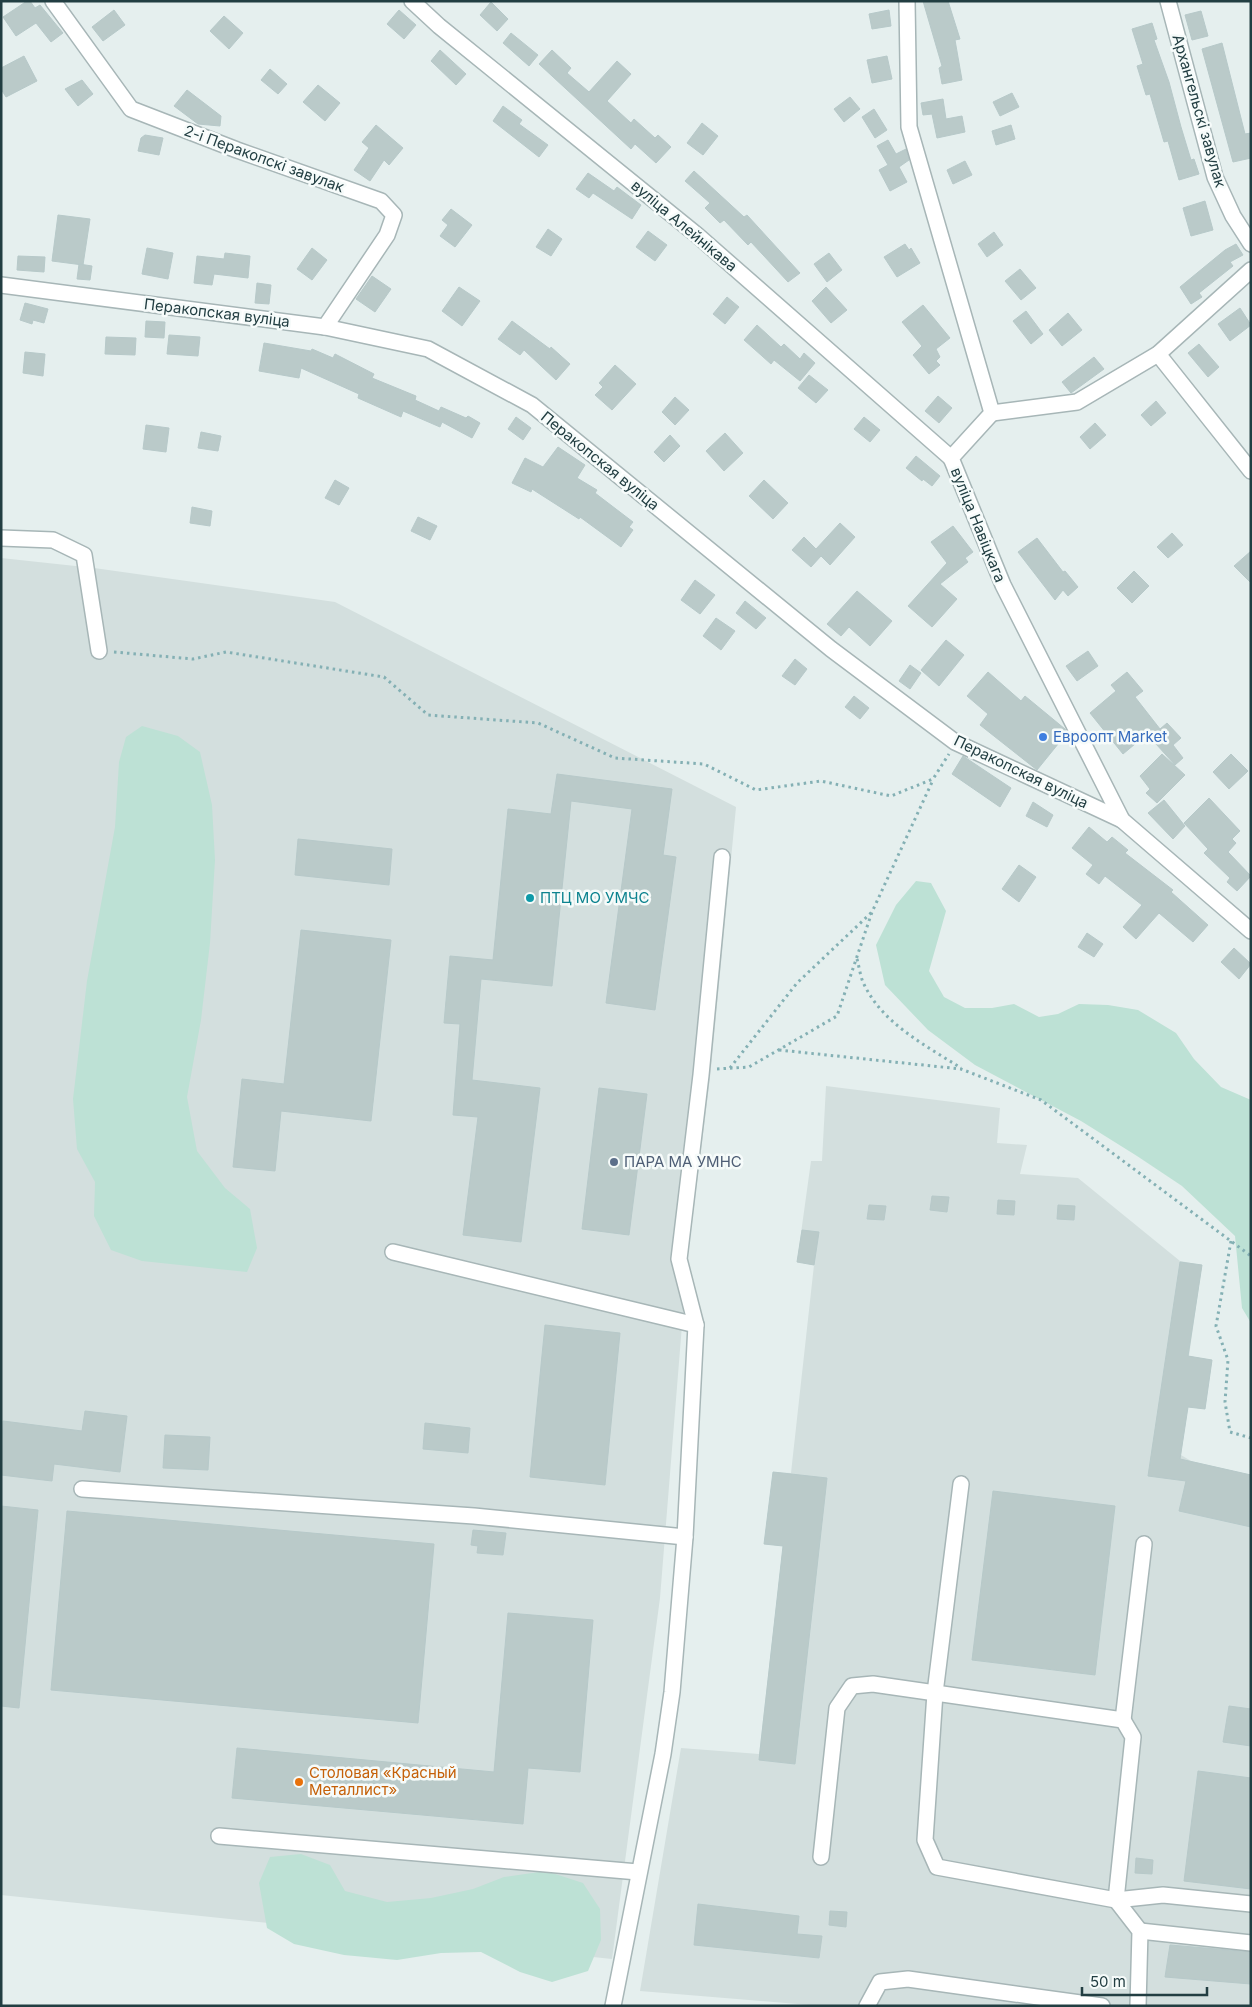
<svg xmlns="http://www.w3.org/2000/svg" width="1252" height="2007" font-family="Inter,sans-serif">
  <style>
    .built { fill: #d3dfde }
    .green { fill: #bde1d5 }
    .building { fill: #bacac9; stroke: #b7c9c9 }
    .lines { fill: none; stroke-linecap: round; stroke-linejoin: round }
    .minor-casing { stroke: #a7b6b7; stroke-width: 18 }
    .path { stroke: #84b0b4; stroke-width: 3; stroke-dasharray: 2.5 4; stroke-linecap: butt }
    .minor { stroke: #fff; stroke-width: 15 }
    .shop-dot { fill: #3f7fe0; stroke: #f6fbfa; stroke-width: 2 }
    .culture-dot { fill: #0f9aa8; stroke: #f6fbfa; stroke-width: 2 }
    .service-dot { fill: #5c6f8a; stroke: #f6fbfa; stroke-width: 2 }
    .food-dot { fill: #e8710a; stroke: #f6fbfa; stroke-width: 2 }
    .labels { text-anchor: middle; stroke-width: 5; stroke-linejoin: round; paint-order: stroke }
    .street-label { font-size: 15px; fill: #223e42; stroke: #f6fbfa }
    .shop-label { font-size: 15px; fill: #366cbe; stroke: #f6fbfa; text-anchor: start }
    .culture-label { font-size: 15px; fill: #0d838f; stroke: #f6fbfa; text-anchor: start }
    .service-label { font-size: 15px; fill: #4e5e75; stroke: #f6fbfa; text-anchor: start }
    .food-label { font-size: 15px; fill: #c56008; stroke: #f6fbfa; text-anchor: start }
  </style>
  <rect width="100%" height="100%" fill="#e5efee"/>
  <!-- built -->
  <g class="built">
    <polygon points="1,558 94,568 335,602 736,807 710,1078 687,1263 660,1598 612,1959 1,1895"/>
    <polygon points="826,1086 1000,1108 997,1143 1027,1145 1020,1174 1078,1178 1180,1261 1202,1265 1189,1356 1212,1360 1205,1409 1188,1407 1181,1455 1191,1461 1251,1475 1251,2006 821,2006 640,1991 681,1748 759,1754 783,1546 764,1544 773,1472 791,1473 814,1265 797,1262 811,1161 822,1161"/>
  </g>
  <!-- green -->
  <g class="green">
    <polygon points="142,726 178,736 200,752 212,805 215,860 210,943 201,1020 187,1097 197,1151 225,1188 250,1209 257,1248 247,1272 142,1261 111,1250 94,1216 95,1182 77,1149 73,1099 87,981 115,827 119,762 126,737"/>
    <polygon points="916,881 931,883 946,911 929,971 944,997 965,1008 992,1008 1014,1004 1039,1017 1058,1014 1079,1004 1108,1005 1138,1010 1176,1033 1194,1059 1221,1087 1251,1100 1251,1323 1242,1308 1235,1236 1182,1186 1137,1156 1081,1121 975,1065 928,1030 885,985 876,945 896,905"/>
    <polygon points="301,1854 330,1865 345,1891 387,1902 431,1898 473,1889 504,1877 546,1871 583,1883 600,1909 601,1940 588,1971 552,1982 520,1972 481,1952 441,1953 397,1960 344,1955 294,1944 267,1928 259,1883 270,1857"/>
  </g>
  <!-- building -->
  <g class="building">
    <polygon points="27,1 30,1 35,8 40,5 63,33 51,42 36,23 16,36 3,17"/>
    <polygon points="923,1 948,1 960,39 955,40 962,80 942,84 939,68 942,66"/>
    <polygon points="491,2 508,19 497,31 480,15"/>
    <polygon points="114,10 125,25 103,41 92,27"/>
    <polygon points="399,10 416,25 404,39 387,24"/>
    <polygon points="889,10 891,26 872,29 869,14"/>
    <polygon points="1201,11 1208,36 1192,40 1185,15"/>
    <polygon points="224,16 243,33 229,49 210,31"/>
    <polygon points="1152,23 1157,39 1154,40 1169,82 1181,127 1191,160 1194,159 1199,174 1179,180 1168,141 1164,142 1150,94 1146,95 1137,66 1143,64 1132,29"/>
    <polygon points="511,33 538,55 529,66 503,43"/>
    <polygon points="1222,43 1245,134 1251,133 1251,158 1233,162 1202,49"/>
    <polygon points="440,50 466,74 456,85 431,61"/>
    <polygon points="552,50 571,68 567,73 589,92 617,61 631,74 607,101 631,123 634,119 655,138 658,135 671,147 656,163 635,144 631,149 539,64"/>
    <polygon points="24,56 37,81 6,97 1,89 1,68"/>
    <polygon points="887,56 892,79 872,83 867,60"/>
    <polygon points="270,69 287,84 278,94 261,80"/>
    <polygon points="82,80 93,94 78,106 65,89"/>
    <polygon points="318,85 340,103 325,121 303,102"/>
    <polygon points="187,90 221,116 220,126 198,124 174,106"/>
    <polygon points="1012,93 1019,107 1000,116 993,102"/>
    <polygon points="850,97 860,109 844,122 834,109"/>
    <polygon points="943,99 946,119 962,116 965,132 937,138 932,114 923,115 921,103"/>
    <polygon points="503,106 522,120 519,124 548,145 539,157 493,121"/>
    <polygon points="874,109 887,130 875,138 862,117"/>
    <polygon points="702,123 718,136 703,155 687,143"/>
    <polygon points="376,125 403,148 389,165 384,160 370,181 354,170 369,148 362,142"/>
    <polygon points="1011,125 1015,139 996,145 992,131"/>
    <polygon points="145,135 163,138 159,155 138,151 141,138"/>
    <polygon points="888,140 896,154 906,149 909,160 899,167 907,182 890,191 879,170 888,165 877,146"/>
    <polygon points="965,161 972,175 953,184 947,170"/>
    <polygon points="694,171 744,217 747,215 800,273 788,282 751,242 748,245 724,220 720,223 705,208 710,203 685,181"/>
    <polygon points="588,173 614,191 617,187 641,205 632,219 593,193 589,198 576,189"/>
    <polygon points="1205,201 1213,230 1191,236 1183,208"/>
    <polygon points="451,209 472,225 455,247 440,236 448,225 442,220"/>
    <polygon points="58,215 90,219 83,265 52,261"/>
    <polygon points="548,229 562,239 551,256 536,247"/>
    <polygon points="648,231 667,245 655,261 636,247"/>
    <polygon points="994,232 1003,245 987,257 978,244"/>
    <polygon points="905,244 909,250 911,248 920,263 897,277 884,257"/>
    <polygon points="1236,244 1243,255 1230,262 1233,266 1199,293 1202,297 1191,304 1180,287 1225,250"/>
    <polygon points="147,248 173,253 168,279 142,274"/>
    <polygon points="312,248 327,260 312,280 297,269"/>
    <polygon points="225,253 250,256 248,278 214,274 212,285 194,283 197,256 224,259"/>
    <polygon points="829,253 842,270 827,282 814,264"/>
    <polygon points="18,256 45,257 44,272 17,270"/>
    <polygon points="79,264 92,266 90,280 77,279"/>
    <polygon points="1020,269 1036,288 1021,300 1005,281"/>
    <polygon points="372,276 391,289 375,312 356,299"/>
    <polygon points="257,283 271,285 269,304 255,303"/>
    <polygon points="459,287 480,301 462,326 442,311"/>
    <polygon points="826,287 847,310 831,323 812,301"/>
    <polygon points="727,297 739,307 725,324 713,314"/>
    <polygon points="25,303 48,309 44,323 33,320 32,324 20,320"/>
    <polygon points="923,305 950,338 936,349 940,357 936,361 940,365 929,374 913,355 922,346 902,322"/>
    <polygon points="1240,308 1251,325 1230,341 1218,324"/>
    <polygon points="1026,311 1043,334 1031,344 1013,321"/>
    <polygon points="1068,313 1082,330 1062,346 1049,330"/>
    <polygon points="146,321 165,322 164,338 145,337"/>
    <polygon points="512,321 550,349 551,347 570,364 556,380 524,350 520,355 498,339"/>
    <polygon points="757,325 781,347 784,344 800,359 804,353 815,363 800,381 774,360 771,364 744,340"/>
    <polygon points="169,335 200,337 198,356 167,354"/>
    <polygon points="106,337 136,338 135,355 105,354"/>
    <polygon points="264,343 311,351 312,349 333,358 335,354 374,374 372,378 416,396 415,400 439,411 441,407 466,418 468,416 480,423 472,438 442,422 440,427 403,411 401,417 358,398 359,394 301,368 299,378 259,371"/>
    <polygon points="1199,344 1219,367 1208,377 1188,353"/>
    <polygon points="25,352 45,354 43,376 23,373"/>
    <polygon points="1094,357 1104,369 1071,393 1062,382"/>
    <polygon points="615,365 636,384 612,410 595,395 603,387 599,383"/>
    <polygon points="809,375 828,390 816,403 798,388"/>
    <polygon points="938,396 952,408 939,423 925,411"/>
    <polygon points="675,397 689,410 675,425 662,412"/>
    <polygon points="1156,401 1166,413 1151,426 1141,415"/>
    <polygon points="516,417 531,428 523,440 508,429"/>
    <polygon points="864,417 880,430 870,442 854,429"/>
    <polygon points="1095,423 1106,435 1090,449 1080,437"/>
    <polygon points="146,425 169,428 166,452 143,449"/>
    <polygon points="201,432 221,436 218,451 198,448"/>
    <polygon points="725,433 743,453 724,471 706,451"/>
    <polygon points="670,435 680,446 664,462 654,452"/>
    <polygon points="558,447 585,465 577,478 597,490 595,493 633,522 629,527 633,530 621,547 580,517 579,519 532,489 531,492 512,483 525,458 543,467"/>
    <polygon points="916,456 940,476 932,486 923,479 922,481 906,468"/>
    <polygon points="335,480 349,488 339,505 325,498"/>
    <polygon points="764,480 788,503 773,519 749,496"/>
    <polygon points="192,507 212,511 210,526 190,523"/>
    <polygon points="418,517 437,526 430,540 411,531"/>
    <polygon points="840,523 855,537 830,565 821,556 811,567 792,550 804,537 816,549"/>
    <polygon points="953,526 973,552 965,558 968,562 940,584 957,599 932,627 908,606 947,563 931,542"/>
    <polygon points="1172,533 1183,545 1168,558 1157,547"/>
    <polygon points="1037,538 1063,572 1065,571 1078,587 1068,596 1063,590 1055,600 1018,552"/>
    <polygon points="1251,551 1251,583 1234,566"/>
    <polygon points="1134,571 1149,586 1132,603 1117,588"/>
    <polygon points="695,580 715,595 700,614 681,600"/>
    <polygon points="857,591 892,621 870,646 849,627 841,636 827,624"/>
    <polygon points="745,601 766,618 756,629 736,613"/>
    <polygon points="716,618 735,631 721,650 703,636"/>
    <polygon points="946,640 964,655 939,686 921,670"/>
    <polygon points="1088,651 1098,666 1077,681 1066,666"/>
    <polygon points="795,659 807,669 795,685 782,676"/>
    <polygon points="910,665 921,673 910,689 899,681"/>
    <polygon points="988,672 1021,701 1025,696 1065,729 1067,733 1037,770 980,725 988,714 967,696"/>
    <polygon points="1127,672 1143,691 1135,697 1160,729 1167,723 1181,738 1173,745 1183,758 1175,765 1147,734 1123,754 1090,713 1116,691 1111,685"/>
    <polygon points="854,696 869,708 860,719 845,707"/>
    <polygon points="1162,754 1185,775 1157,803 1146,793 1150,789 1140,776"/>
    <polygon points="1231,754 1248,771 1229,789 1213,772"/>
    <polygon points="963,756 1011,788 1000,807 952,774"/>
    <polygon points="557,774 672,789 663,855 676,857 655,1010 606,1003 632,809 571,801 552,986 481,979 472,1080 540,1088 521,1242 463,1235 478,1117 453,1115 460,1024 444,1023 450,956 493,960 508,809 551,814"/>
    <polygon points="1209,798 1240,831 1232,839 1236,843 1228,852 1251,876 1237,891 1227,882 1230,878 1204,853 1208,849 1184,823"/>
    <polygon points="1164,800 1185,826 1173,839 1148,813"/>
    <polygon points="1033,802 1053,815 1047,827 1026,816"/>
    <polygon points="1089,827 1107,842 1112,837 1128,850 1125,853 1173,890 1171,892 1208,925 1193,942 1159,913 1136,939 1123,927 1142,905 1105,876 1099,884 1086,874 1093,865 1072,848"/>
    <polygon points="298,839 392,849 389,885 295,875"/>
    <polygon points="1019,865 1036,877 1019,902 1002,889"/>
    <polygon points="301,930 391,940 371,1121 281,1111 275,1171 233,1167 242,1079 284,1084"/>
    <polygon points="1087,933 1103,944 1094,957 1078,947"/>
    <polygon points="1234,948 1251,964 1239,979 1221,962"/>
    <polygon points="599,1088 647,1094 629,1235 582,1229"/>
    <polygon points="932,1196 949,1197 947,1212 930,1210"/>
    <polygon points="998,1200 1015,1201 1014,1215 997,1214"/>
    <polygon points="869,1205 886,1206 884,1220 867,1219"/>
    <polygon points="1058,1205 1075,1206 1074,1220 1057,1219"/>
    <polygon points="802,1230 819,1232 814,1265 797,1262"/>
    <polygon points="1180,1262 1202,1265 1188,1356 1212,1360 1205,1409 1188,1407 1180,1459 1251,1475 1251,1527 1179,1511 1186,1481 1148,1476"/>
    <polygon points="545,1325 620,1333 605,1485 530,1477"/>
    <polygon points="85,1411 127,1416 120,1472 54,1464 52,1481 1,1475 3,1421 82,1431"/>
    <polygon points="425,1423 470,1428 468,1453 423,1449"/>
    <polygon points="165,1435 210,1437 208,1470 163,1468"/>
    <polygon points="773,1472 827,1478 795,1764 759,1760 783,1546 764,1544"/>
    <polygon points="993,1491 1115,1506 1095,1675 972,1660"/>
    <polygon points="1,1506 38,1510 19,1708 1,1706"/>
    <polygon points="67,1511 434,1544 418,1723 51,1690"/>
    <polygon points="473,1530 506,1533 503,1555 477,1553 478,1546 471,1545"/>
    <polygon points="508,1613 593,1620 580,1772 528,1768 523,1824 232,1798 237,1748 494,1772"/>
    <polygon points="1229,1706 1251,1709 1251,1746 1223,1742"/>
    <polygon points="1198,1771 1251,1778 1251,1889 1184,1881"/>
    <polygon points="1136,1858 1153,1860 1152,1874 1135,1873"/>
    <polygon points="698,1904 799,1916 797,1934 822,1936 819,1958 694,1945"/>
    <polygon points="830,1911 847,1912 846,1927 829,1925"/>
    <polygon points="1170,1945 1251,1952 1251,1984 1165,1977"/>
  </g>
  <g class="lines">
    <defs>
      <g id="minor">
        <polyline points="53,1 131,109 237,150 381,201 394,215 387,235 325,327"/>
        <polyline points="412,1 439,26 697,235 951,458"/>
        <polyline points="907,1 909,127 992,413 951,458 1003,585 1122,820 1251,931"/>
        <polyline points="1168,1 1215,177 1233,216 1251,244"/>
        <polyline points="1,285 325,327 428,349 532,405 831,649 955,742 1122,820"/>
        <polyline points="1158,354 1251,471"/>
        <polyline points="992,413 1077,402 1158,354 1251,270"/>
        <polyline points="1,538 53,540 84,555 99,651"/>
        <polyline points="393,1252 696,1325"/>
        <polyline points="961,1484 935,1693 925,1840 937,1867 1116,1900 1163,1895 1251,1904"/>
        <polyline points="82,1489 474,1516 685,1537"/>
        <polyline points="1123,1720 1144,1544"/>
        <polyline points="219,1836 638,1872"/>
        <polyline points="821,1857 837,1708 852,1686 873,1684 1123,1720 1133,1737 1116,1900 1140,1931 1138,2006"/>
        <polyline points="1140,1931 1251,1943"/>
        <polyline points="613,2006 663,1754 672,1692 685,1537 696,1325 679,1259 701,1075 722,857"/>
        <polyline points="867,2006 880,1982 908,1979 1102,2006"/>
      </g>
    </defs>
    <!-- minor casing -->
    <use href="#minor" class="minor-casing"/>
    <!-- path -->
    <g class="path">
      <polyline points="114,652 193,659 226,652 384,677 428,715 538,723 615,758 704,764 756,790 821,781 891,796 933,779 949,754"/>
      <path d="M857,959C859,966 860,975 863,982C881,1023 925,1045 961,1068"/>
      <polyline points="779,1050 961,1069 1041,1100 1251,1256"/>
      <polyline points="730,1068 797,983 872,912"/>
      <polyline points="717,1069 749,1067 837,1016 872,912 933,780"/>
      <polyline points="1231,1241 1216,1326 1228,1360 1225,1402 1230,1432 1251,1438"/>
    </g>
    <!-- minor -->
    <use href="#minor" class="minor"/>
  </g>
  <!-- markers -->
  <circle class="shop-dot" cx="1043" cy="737" r="5"/>
  <circle class="culture-dot" cx="530" cy="898" r="5"/>
  <circle class="service-dot" cx="614" cy="1162" r="5"/>
  <circle class="food-dot" cx="299" cy="1782" r="5"/>
  <g class="labels">
    <!-- street labels -->
    <g class="street-label">
      <text transform="translate(1199 111) rotate(74)" y="5">Архангельскі завулак</text>
      <text transform="translate(264 159) rotate(20)" y="5">2-і Перакопскі завулак</text>
      <text transform="translate(684 226) rotate(40)" y="5">вуліца Алейнікава</text>
      <text transform="translate(217 313) rotate(7)" y="5">Перакопская вуліца</text>
      <text transform="translate(600 461) rotate(39)" y="5">Перакопская вуліца</text>
      <text transform="translate(978 525) rotate(68)" y="5">вуліца Навіцкага</text>
      <text transform="translate(1021 772) rotate(26)" y="5">Перакопская вуліца</text>
    </g>
    <!-- shop labels -->
    <g class="shop-label">
      <text x="1053" y="742">Евроопт Market</text>
    </g>
    <!-- culture labels -->
    <g class="culture-label">
      <text x="540" y="903">ПТЦ МО УМЧС</text>
    </g>
    <!-- service labels -->
    <g class="service-label">
      <text x="624" y="1167">ПАРА МА УМНС</text>
    </g>
    <!-- food labels -->
    <g class="food-label">
      <text x="309" y="1778">Столовая «Красный<tspan x="309" dy="17">Металлист»</tspan></text>
    </g>
  </g>
  <!-- border -->
  <rect width="1252" height="2007" fill="none" stroke="#223e42" stroke-width="5"/>
  <!-- scale -->
  <path d="M1082 1987v8h125v-8" fill="none" stroke="#223e42" stroke-width="2.5"/>
  <text x="1090" y="1987" font-size="15" fill="#223e42" stroke="#f6fbfa" stroke-width="4" paint-order="stroke">50 m</text>
</svg>
